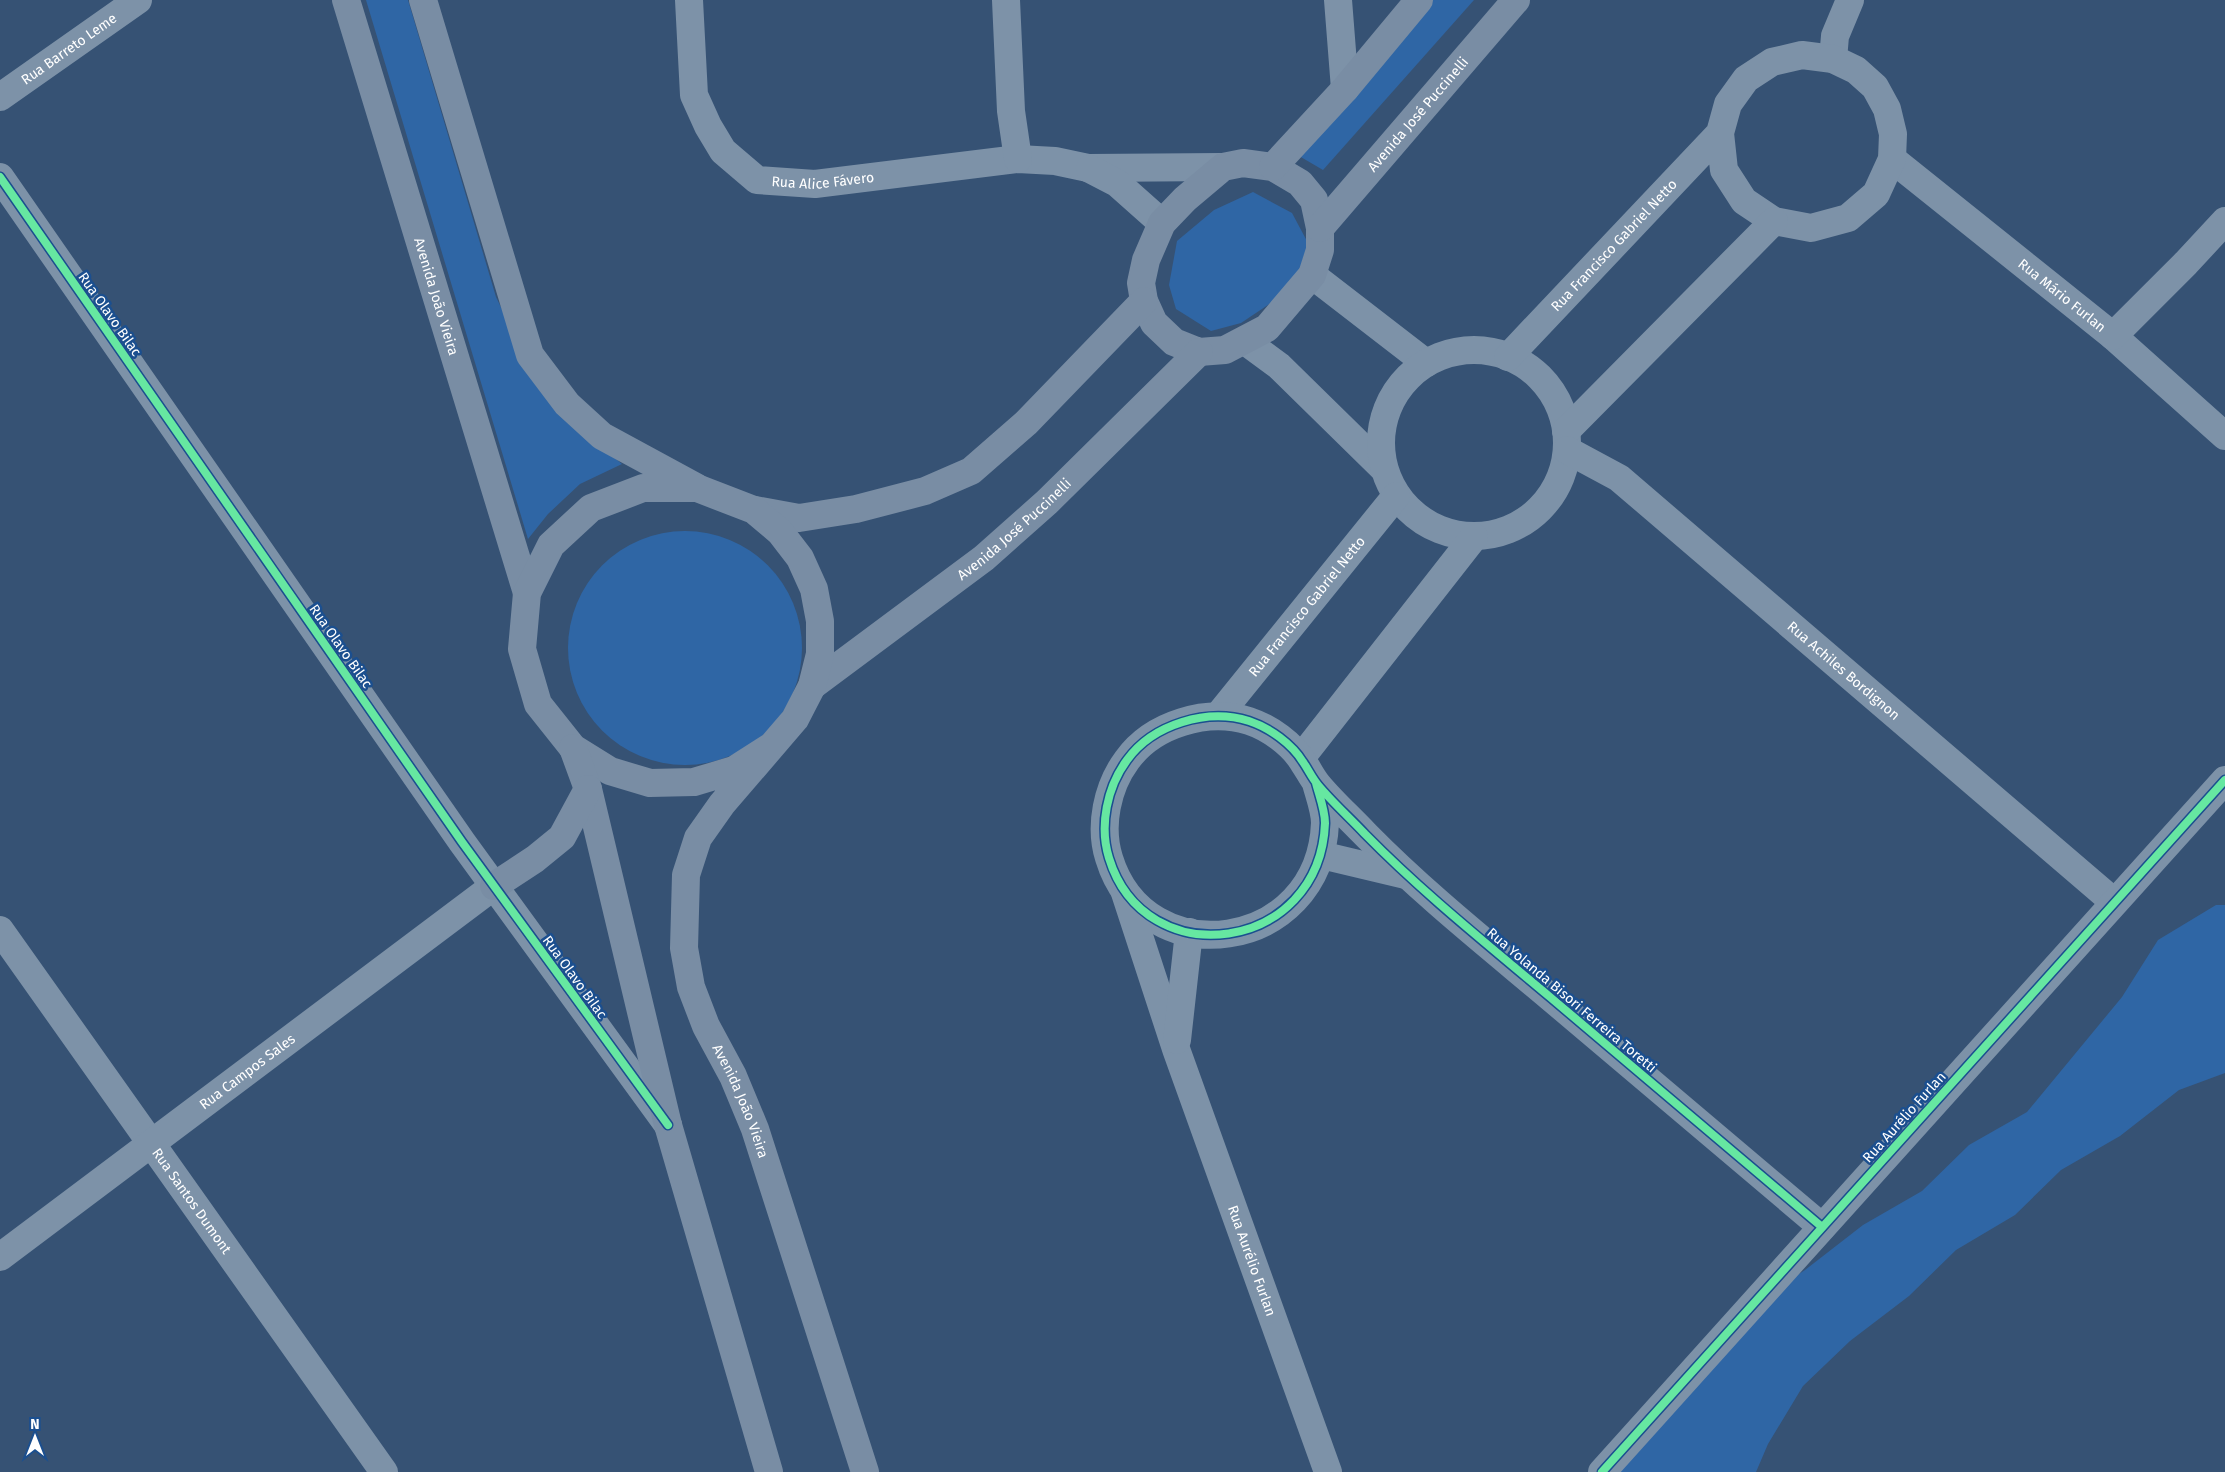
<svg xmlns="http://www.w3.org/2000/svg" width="2225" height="1472" font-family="'Fira Sans',sans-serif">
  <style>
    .green { fill: #2f66a5 }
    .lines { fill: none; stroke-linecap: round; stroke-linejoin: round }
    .street { stroke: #7d92a8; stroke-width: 28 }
    .secondary { stroke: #798da4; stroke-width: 28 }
    .cycleway-casing { stroke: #1b4f8f; stroke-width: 11 }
    .cycleway { stroke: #66e7a1; stroke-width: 8 }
    .labels { text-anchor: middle; stroke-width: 5; stroke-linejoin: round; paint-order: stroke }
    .street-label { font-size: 14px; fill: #fff; stroke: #1b4f8f }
  </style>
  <rect width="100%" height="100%" fill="#365274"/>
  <!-- green -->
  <g class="green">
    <polygon points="366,0 408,0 496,297 520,346 596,443 622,464 580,484 548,514 528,539"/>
    <polygon points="1431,0 1474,0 1323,170 1294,153"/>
    <polygon points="1253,192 1292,213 1308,243 1297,278 1274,301 1241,323 1211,331 1176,309 1169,285 1177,241 1214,210"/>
    <circle cx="685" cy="648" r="117"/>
    <polygon points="2216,905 2225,905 2225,1073 2179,1090 2120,1136 2061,1170 2015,1215 1956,1250 1909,1296 1850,1341 1803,1386 1768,1444 1756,1472 1614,1472 1735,1316 1805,1270 1863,1225 1922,1191 1969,1145 2027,1112 2122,997 2158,940"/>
  </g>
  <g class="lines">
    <!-- street -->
    <g class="street">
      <path id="s1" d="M689,0L694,95L708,126L723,151L757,180L815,184L1018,159L1055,161L1088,168L1223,167"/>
      <polyline points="1006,0 1011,111 1018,159"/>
      <polyline points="1338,0 1345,89"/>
      <polyline points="1833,59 1835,36 1850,0"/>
      <path id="s2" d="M0,97L138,0"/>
      <path id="s3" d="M1892,159L2113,336L2225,436"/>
      <polyline points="1090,169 1117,183 1162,223"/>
      <polyline points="0,177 462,842 668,1125"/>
      <polyline points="1312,275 1426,363"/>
      <polyline points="2113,336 2186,263 2225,221"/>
      <polyline points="1245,341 1279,366 1382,467"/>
      <circle cx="1474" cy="443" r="93"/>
      <path id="s4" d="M1508,357L1720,133L1728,104L1746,79L1772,62L1802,55L1833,59L1856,70L1875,87L1887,109L1893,134L1892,159L1876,194L1848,218L1811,228L1774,221L1744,201L1724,170L1720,133"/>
      <polyline points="1566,431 1774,221"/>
      <path id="s5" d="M1567,450L1619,478L2114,902"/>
      <path id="s6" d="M1218,716L1396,496"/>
      <polyline points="1301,758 1474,537"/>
      <path d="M1316,783C1319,795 1325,810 1325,823C1320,953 1145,976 1109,858C1099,826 1107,787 1127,760C1153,724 1207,708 1249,721C1270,728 1292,744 1303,762C1308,769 1312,778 1318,785C1332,802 1350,818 1365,834C1423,893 1487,944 1550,997C1640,1074 1731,1150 1822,1227"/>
      <polyline points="1321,855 1405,875"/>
      <path id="s7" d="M1125,893L1176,1049L1328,1472"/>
      <path id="s8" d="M0,930L384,1472"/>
      <polyline points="1177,1040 1189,932"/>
      <path id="s9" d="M0,1257L494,886"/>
      <polyline points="1602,1472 2225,780"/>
    </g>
    <!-- secondary -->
    <g class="secondary">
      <path id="s10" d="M346,0L527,593"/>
      <polyline points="423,0 530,355 567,404 602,436 696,487"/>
      <polygon points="1243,163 1273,167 1300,183 1314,200 1320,228 1320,250 1312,275 1267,328 1225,350 1199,352 1174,342 1154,323 1144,301 1141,283 1146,260 1162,223 1185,199 1223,167"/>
      <polyline points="1273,167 1345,89 1419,0"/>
      <path id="s11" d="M1320,228L1516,0"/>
      <polyline points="755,510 799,518 856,509 925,491 971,471 1026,423 1144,301"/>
      <path id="s12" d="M812,686L984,558L1047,502L1199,352"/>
      <path id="s13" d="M770,747L734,770L694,782L650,783L610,771L573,748L538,704L522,649L527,593L551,545L591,508L643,488H697L754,510L780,532L800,558L814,589L820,621V654L812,686L795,719L722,804L698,838L686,875L684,948L691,987L706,1026L733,1076L755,1129L865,1472"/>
      <polyline points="573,748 588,789 668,1125 769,1472"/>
      <polyline points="494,886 535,859 562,837 588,789"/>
    </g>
    <defs>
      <g id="cycleway">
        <polyline points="0,177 462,842 668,1125"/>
        <path d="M1316,783C1319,795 1325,810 1325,823C1320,953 1145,976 1109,858C1099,826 1107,787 1127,760C1153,724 1207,708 1249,721C1270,728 1292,744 1303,762C1308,769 1312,778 1318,785C1332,802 1350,818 1365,834C1423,893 1487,944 1550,997C1640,1074 1731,1150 1822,1227"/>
        <polyline points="1602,1472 2225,780"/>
      </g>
    </defs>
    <!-- cycleway casing -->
    <use href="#cycleway" class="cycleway-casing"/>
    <!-- cycleway -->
    <use href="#cycleway" class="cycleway"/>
  </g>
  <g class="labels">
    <!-- street labels -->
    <g class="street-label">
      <text dy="5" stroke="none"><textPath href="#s2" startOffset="84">Rua Barreto Leme</textPath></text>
      <text dy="5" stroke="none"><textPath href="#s11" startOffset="150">Avenida José Puccinelli</textPath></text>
      <text dy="5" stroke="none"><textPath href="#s1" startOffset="269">Rua Alice Fávero</textPath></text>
      <text dy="5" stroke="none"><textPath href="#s4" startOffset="154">Rua Francisco Gabriel Netto</textPath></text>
      <text dy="5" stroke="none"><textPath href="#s3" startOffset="218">Rua Mário Furlan</textPath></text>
      <text dy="5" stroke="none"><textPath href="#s10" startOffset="310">Avenida João Vieira</textPath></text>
      <text transform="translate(110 314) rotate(55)" y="5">Rua Olavo Bilac</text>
      <text dy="5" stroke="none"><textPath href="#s12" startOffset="256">Avenida José Puccinelli</textPath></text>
      <text dy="5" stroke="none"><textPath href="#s6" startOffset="141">Rua Francisco Gabriel Netto</textPath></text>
      <text transform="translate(341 646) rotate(55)" y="5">Rua Olavo Bilac</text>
      <text dy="5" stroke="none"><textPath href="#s5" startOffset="355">Rua Achiles Bordignon</textPath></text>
      <text transform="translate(575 977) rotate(54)" y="5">Rua Olavo Bilac</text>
      <text transform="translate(1572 1000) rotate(40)" y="5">Rua Yolanda Bisori Ferreira Toretti</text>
      <text dy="5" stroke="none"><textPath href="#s9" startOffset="309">Rua Campos Sales</textPath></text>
      <text dy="5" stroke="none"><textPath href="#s13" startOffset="1329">Avenida João Vieira</textPath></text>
      <text transform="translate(1904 1117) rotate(-48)" y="5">Rua Aurélio Furlan</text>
      <text dy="5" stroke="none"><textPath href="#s8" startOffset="332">Rua Santos Dumont</textPath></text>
      <text dy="5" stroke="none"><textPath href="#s7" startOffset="389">Rua Aurélio Furlan</textPath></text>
    </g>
  </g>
  <!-- north arrow -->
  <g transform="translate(35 1437)" stroke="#1b4f8f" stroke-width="4" paint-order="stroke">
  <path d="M0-4L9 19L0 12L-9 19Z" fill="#ffffff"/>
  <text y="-8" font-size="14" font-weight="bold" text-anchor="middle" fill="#ffffff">N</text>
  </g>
</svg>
